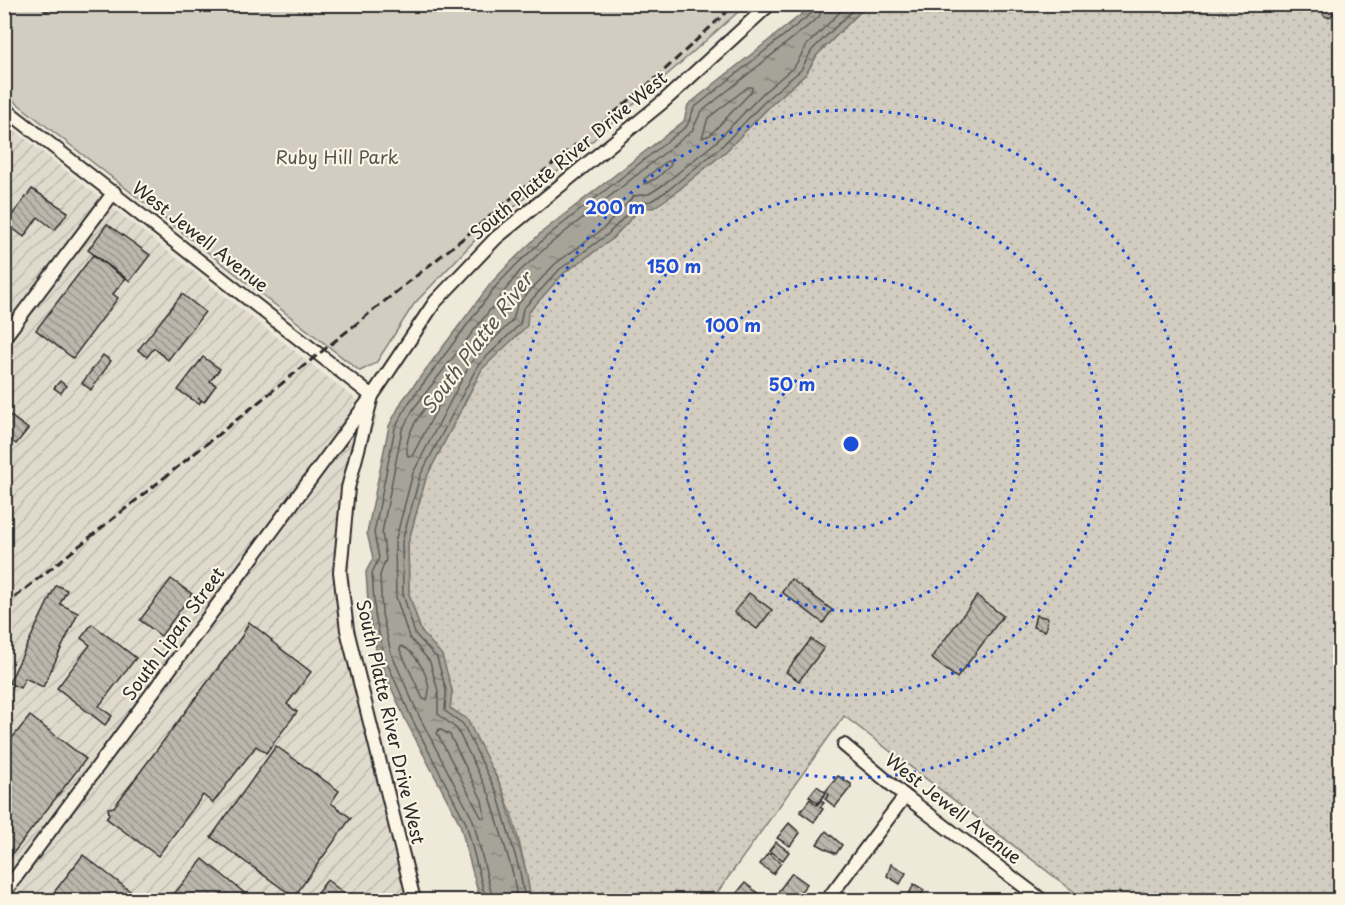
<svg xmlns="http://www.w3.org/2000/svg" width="1345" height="905" font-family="'Playpen Sans',sans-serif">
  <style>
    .industrial { fill: url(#industrial-furrows) }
    .grass { fill: url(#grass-dots); stroke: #7e7c76; stroke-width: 1.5 }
    .park { fill: #d2cdc0; stroke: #7e7c76; stroke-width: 1.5 }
    .water { fill: url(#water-ripples); stroke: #75736d; stroke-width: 1.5 }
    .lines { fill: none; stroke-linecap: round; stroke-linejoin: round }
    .shore { stroke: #5c5b57; stroke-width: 1.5 }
    .building { fill: url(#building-back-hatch); stroke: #2b2b2b; stroke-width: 1.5 }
    .minor-casing { stroke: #2b2b2b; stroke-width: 16 }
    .minor { stroke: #fcf5e5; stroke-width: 12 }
    .rail { stroke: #2b2b2b; stroke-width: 3; stroke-dasharray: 9 4.5; stroke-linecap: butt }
    .ring { fill: none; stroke: #1d4ed8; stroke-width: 3; stroke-dasharray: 3 6 }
    .labels { text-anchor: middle; stroke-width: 4.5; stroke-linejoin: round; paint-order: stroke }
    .street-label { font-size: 18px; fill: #2b2b2b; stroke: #fcf5e5 }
    .park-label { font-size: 18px; fill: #555450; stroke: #fcf5e5 }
    .water-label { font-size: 20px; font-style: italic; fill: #565552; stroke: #fcf5e5 }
    .centre { fill: #1d4ed8; stroke: #fcf5e5; stroke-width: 3 }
    .ring-label { font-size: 18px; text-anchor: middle; font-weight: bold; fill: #1d4ed8; stroke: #fcf5e5; stroke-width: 4.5; stroke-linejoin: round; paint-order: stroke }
  </style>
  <defs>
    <pattern id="industrial-furrows" width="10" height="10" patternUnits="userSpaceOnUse" patternTransform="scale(1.5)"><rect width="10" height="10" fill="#e0dacc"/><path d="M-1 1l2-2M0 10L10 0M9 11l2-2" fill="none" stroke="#c0bbaf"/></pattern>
    <pattern id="grass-dots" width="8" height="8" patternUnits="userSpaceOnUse" patternTransform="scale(1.5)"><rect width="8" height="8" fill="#d2cdc0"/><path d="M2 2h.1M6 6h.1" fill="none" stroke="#b4b0a5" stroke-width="1.8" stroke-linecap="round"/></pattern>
    <pattern id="water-ripples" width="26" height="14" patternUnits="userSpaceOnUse" patternTransform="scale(1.5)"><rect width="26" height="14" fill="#a6a399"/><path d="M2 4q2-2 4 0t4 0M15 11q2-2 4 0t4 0" fill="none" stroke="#87857d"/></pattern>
    <pattern id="building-back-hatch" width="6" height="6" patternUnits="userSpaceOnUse" patternTransform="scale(1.5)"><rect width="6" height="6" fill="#bcb7ac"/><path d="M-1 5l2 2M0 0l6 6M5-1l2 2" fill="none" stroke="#99958c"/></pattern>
  </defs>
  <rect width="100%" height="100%" fill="#efe9da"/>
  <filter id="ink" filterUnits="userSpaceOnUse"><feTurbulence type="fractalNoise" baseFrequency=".0167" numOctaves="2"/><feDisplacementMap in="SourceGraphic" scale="12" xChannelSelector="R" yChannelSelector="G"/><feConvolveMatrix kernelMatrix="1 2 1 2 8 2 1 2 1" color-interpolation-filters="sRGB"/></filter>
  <g filter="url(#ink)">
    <!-- industrial -->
    <polygon class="industrial" points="4,122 377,416 353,491 349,573 355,635 422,900 5,900"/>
    <!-- grass -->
    <path class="grass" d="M867,5H1340V900H1085L844,716L712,900H531C525,864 517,825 503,791C491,761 468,735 450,708L452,690L421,631L409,594L408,543L426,478L482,369L527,313L564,273L611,240L642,207L671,196L725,152L773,103L806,74L817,55Z"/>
    <!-- park -->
    <polygon class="park" points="4,5 746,5 565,165 479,236 414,304 376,363 360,371 5,94"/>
    <!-- water -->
    <polygon class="water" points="813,5 867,5 817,55 806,74 773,103 725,152 671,196 653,208 642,207 611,240 564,273 528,313 527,326 482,369 426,478 408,543 409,594 421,631 442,655 452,690 450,708 467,719 503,791 526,871 531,900 480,900 460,824 406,721 378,658 369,616 366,572 373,558 367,533 389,426 402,401 492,282 511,262 542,232 684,121 688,105"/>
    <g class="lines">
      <!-- shore -->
      <g class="shore">
        <polygon points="748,87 752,87 752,91 710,135 702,138 708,118"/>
        <polygon points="667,161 671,162 670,166 657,178 644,184 644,179"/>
        <path d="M445,386L447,390L412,456H408C401,433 428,404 442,387Z"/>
        <path d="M401,646C417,652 434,683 427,700L423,699L400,650Z"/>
        <polygon points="439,729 450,735 482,800 485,818 481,817 437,733"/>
        <polyline points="486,900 466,823 412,719 384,656 375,615 372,573 379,558 374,533 395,428 408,404 496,286 515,266 546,237 687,126 694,108 813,12 816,4"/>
        <polyline points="493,900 473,820 419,716 391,653 382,614 380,575 386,559 382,533 402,430 414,408 520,271 551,243 692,131 701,112 819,17 824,4"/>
        <polyline points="517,900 513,874 490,796 457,729 438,714 438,691 430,662 409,637 396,597 395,542 413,473 471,362 513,320 517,305 555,264 603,229 634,196 649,194 663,185 716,142 763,93 795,66 807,45 848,4"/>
        <polyline points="525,900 520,872 497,793 463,724 445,711 446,690 437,658 415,634 403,594 402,542 420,476 478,365 520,324 523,309 560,269 607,235 638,203 651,201 667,191 721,147 768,98 801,70 812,50 859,4"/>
      </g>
    </g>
    <!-- building -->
    <g class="building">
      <polygon points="36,4 53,4 47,12"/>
      <circle cx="1328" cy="12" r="5"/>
      <polygon points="32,189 68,212 55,230 38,217 24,237 6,223"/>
      <polygon points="107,224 150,255 130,281 88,250"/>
      <polygon points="93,255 125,279 113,294 118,298 73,358 36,330"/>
      <polygon points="182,294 205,312 168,360 154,348 147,357 138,350"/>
      <polygon points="103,355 111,361 91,390 82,383"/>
      <polygon points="203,357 220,369 210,381 216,385 204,402 198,398 201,401 199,404 178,390"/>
      <polygon points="60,381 66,386 61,393 54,388"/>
      <polygon points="4,411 28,429 16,444 4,435"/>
      <polygon points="171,579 192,594 161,636 140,620"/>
      <polygon points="791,579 832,610 823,623 782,592"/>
      <polygon points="56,585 67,590 60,604 78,613 43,687 25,678 20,688 9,683"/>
      <polygon points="749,593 772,610 757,629 734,612"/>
      <polygon points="977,596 1003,616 957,678 931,658"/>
      <polygon points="1036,615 1048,618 1045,631 1033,627"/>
      <polygon points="249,622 272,640 271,641 311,672 287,704 297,712 266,753 256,746 213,803 203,795 158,856 106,818 109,814 108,808 114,807 242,636"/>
      <polygon points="92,624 136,658 99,706 112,716 105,725 57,688 90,645 81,638"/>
      <polygon points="811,639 824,648 799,681 786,672"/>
      <polygon points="30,716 86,759 4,865 4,748"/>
      <polygon points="276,746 339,791 331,803 351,818 294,897 211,837"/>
      <polygon points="838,776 851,784 851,787 835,807 825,799 829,795 825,792"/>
      <polygon points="817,786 826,793 818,803 809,796"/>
      <polygon points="810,799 817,805 821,800 824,803 820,807 823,809 814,822 800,812"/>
      <polygon points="789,823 800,833 790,846 777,838"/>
      <polygon points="826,831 842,845 836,854 817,844"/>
      <polygon points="776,842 789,852 783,860 769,851"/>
      <polygon points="768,853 781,863 773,874 760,864"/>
      <polygon points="83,855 134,894 129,900 48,900"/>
      <polygon points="203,859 253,900 169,900"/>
      <polygon points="891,864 906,873 900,884 887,876"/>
      <polygon points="792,873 807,884 794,900 772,900"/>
      <polygon points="327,880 353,900 312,900"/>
      <polygon points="745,883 759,894 759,900 745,900 736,894"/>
      <polygon points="914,884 924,890 918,900 909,894"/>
    </g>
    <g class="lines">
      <defs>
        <g id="minor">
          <polyline points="4,108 372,396 4,893"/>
          <polyline points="4,338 114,192"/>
          <polyline points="844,745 905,796 1042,900"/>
          <polyline points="414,900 347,630 340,572 348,488 372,396 435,302 496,238 664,101 770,4"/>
          <polyline points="827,900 905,796"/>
        </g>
      </defs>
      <!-- minor casing -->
      <use href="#minor" class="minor-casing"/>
      <!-- minor -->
      <use href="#minor" class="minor"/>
      <!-- rail -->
      <polyline class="rail" points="4,606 461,240 656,78 735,4"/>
    </g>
  </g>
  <!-- distance rings -->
  <g class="ring">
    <circle cx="851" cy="444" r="84"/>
    <circle cx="851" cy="444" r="167"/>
    <circle cx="851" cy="444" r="251"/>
    <circle cx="851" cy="444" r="334"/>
  </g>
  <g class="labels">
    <!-- street labels -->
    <g class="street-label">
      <text transform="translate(569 156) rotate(-40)" y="6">South Platte River Drive West</text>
      <text transform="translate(200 237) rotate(38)" y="6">West Jewell Avenue</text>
      <text transform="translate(174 634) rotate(-54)" y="6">South Lipan Street</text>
      <text transform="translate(390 722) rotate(77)" y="6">South Platte River Drive West</text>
      <text transform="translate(953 809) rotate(38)" y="6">West Jewell Avenue</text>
    </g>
    <!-- park labels -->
    <g class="park-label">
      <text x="337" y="164">Ruby Hill Park</text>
    </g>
    <!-- water labels -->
    <g class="water-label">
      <text transform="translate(477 343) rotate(-53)" y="7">South Platte River</text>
    </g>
  </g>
  <circle cx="851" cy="444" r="9" class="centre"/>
  <g class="ring-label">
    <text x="615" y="214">200 m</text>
    <text x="674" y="273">150 m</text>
    <text x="733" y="332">100 m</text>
    <text x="792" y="391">50 m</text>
  </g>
  <!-- margin -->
  <rect width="1345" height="905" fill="none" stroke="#fcf5e5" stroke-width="24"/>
  <rect x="12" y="12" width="1321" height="881" fill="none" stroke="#2b2b2b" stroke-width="2" filter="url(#ink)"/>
</svg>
